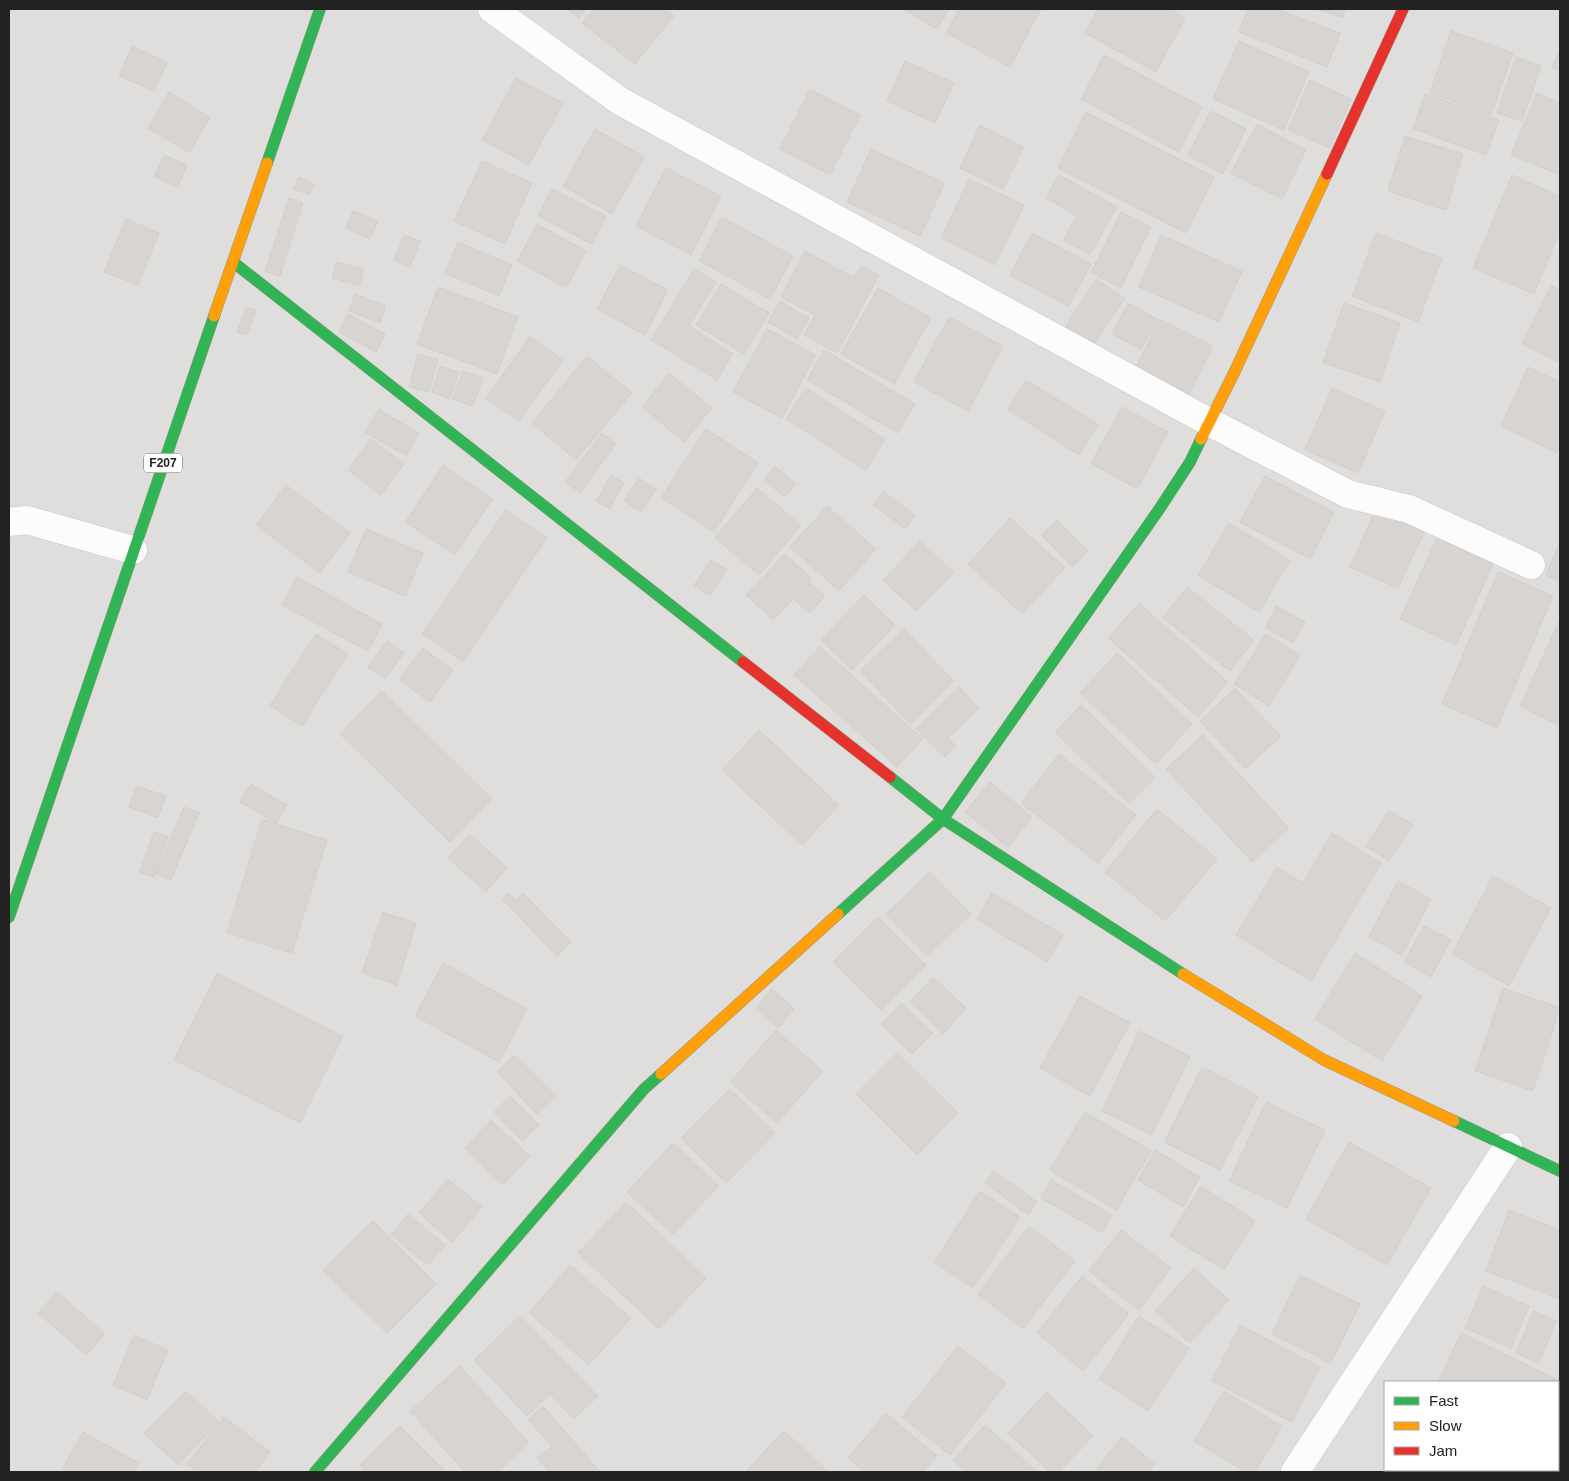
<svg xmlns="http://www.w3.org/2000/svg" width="1569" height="1481" font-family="Helvetica,sans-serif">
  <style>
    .residential { fill: #dfdedc; fill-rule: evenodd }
    .building { fill: #d7d4d2; stroke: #d3d0cc }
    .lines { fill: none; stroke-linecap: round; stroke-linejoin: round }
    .street-casing { stroke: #c9c8c7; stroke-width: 29 }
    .fast-casing { stroke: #999a82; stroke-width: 12 }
    .slow-casing { stroke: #999a82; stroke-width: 12 }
    .jam-casing { stroke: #999a82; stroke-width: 12 }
    .street { stroke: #fdfcfc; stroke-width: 28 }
    .fast { stroke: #30b455; stroke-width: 11 }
    .slow { stroke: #ff9f0a; stroke-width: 11 }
    .jam { stroke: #e5322d; stroke-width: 11 }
    .labels { text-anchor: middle; stroke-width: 4; stroke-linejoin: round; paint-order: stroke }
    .shield { fill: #fff; stroke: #646464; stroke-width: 1 }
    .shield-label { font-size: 12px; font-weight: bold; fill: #222 }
  </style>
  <rect width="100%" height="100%" fill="#f0eeeb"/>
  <!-- residential -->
  <path class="residential" d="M9,9H1560V1472H9ZM1385,1382H1558V1470H1385Z"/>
  <!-- building -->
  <g class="building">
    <polygon points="568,9 586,9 579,18"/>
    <polygon points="593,9 664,9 674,16 635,64 582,23"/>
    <polygon points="903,9 949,9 937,29"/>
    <polygon points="959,9 1041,9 1010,67 946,33"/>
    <polygon points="1098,9 1169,9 1185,18 1156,72 1085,33"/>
    <polygon points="1248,9 1277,9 1340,33 1327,67 1239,32"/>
    <polygon points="1315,9 1345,9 1343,17"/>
    <polygon points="1451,31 1513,53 1491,115 1430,93"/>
    <polygon points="1239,41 1309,72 1284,130 1213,99"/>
    <polygon points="132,46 167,62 154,91 119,76"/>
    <polygon points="1560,48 1560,71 1552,68"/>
    <polygon points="1104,55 1202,107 1179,152 1081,99"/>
    <polygon points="1516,57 1541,66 1522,121 1497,113"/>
    <polygon points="905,61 954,83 935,123 887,101"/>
    <polygon points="516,78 563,103 529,165 482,140"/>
    <polygon points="1310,80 1351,99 1330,148 1288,130"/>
    <polygon points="810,89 860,115 830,175 780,149"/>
    <polygon points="169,92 210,117 189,153 148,128"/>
    <polygon points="1537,93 1560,103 1560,175 1511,155"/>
    <polygon points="1425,94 1499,120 1486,155 1413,129"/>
    <polygon points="1211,111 1246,129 1223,174 1188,155"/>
    <polygon points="1086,112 1214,177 1186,233 1058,168"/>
    <polygon points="1257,124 1306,150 1282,199 1231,173"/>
    <polygon points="980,125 1024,147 1003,189 960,168"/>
    <polygon points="595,129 644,157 612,214 563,186"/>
    <polygon points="1405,136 1463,154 1446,210 1388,191"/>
    <polygon points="871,149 945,183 920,236 847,202"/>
    <polygon points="164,155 187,165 178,187 154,177"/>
    <polygon points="482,161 532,183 505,244 454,221"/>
    <polygon points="666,168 721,196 691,255 636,226"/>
    <polygon points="1059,175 1117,207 1090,254 1063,240 1077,216 1046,198"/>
    <polygon points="1512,175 1560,196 1560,231 1534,294 1473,268"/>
    <polygon points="299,177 314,184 309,195 294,189"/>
    <polygon points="969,179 1024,205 995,265 941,238"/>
    <polygon points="552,189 606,216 592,244 538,216"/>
    <polygon points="289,198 303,203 280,276 265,271"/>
    <polygon points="353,211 378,221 370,239 346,228"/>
    <polygon points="1121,212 1151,227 1121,288 1091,273"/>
    <polygon points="722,217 793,256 770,299 699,261"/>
    <polygon points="126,219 159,233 138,285 104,272"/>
    <polygon points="537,224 586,251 566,288 517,261"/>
    <polygon points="1032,233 1091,264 1068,306 1010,275"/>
    <polygon points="1376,233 1442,258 1418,322 1352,296"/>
    <polygon points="404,235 420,241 410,267 394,260"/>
    <polygon points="1161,235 1242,271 1219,322 1139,287"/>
    <polygon points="458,242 512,265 499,296 445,273"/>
    <polygon points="805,251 854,278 861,266 879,275 837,353 804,335 815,315 781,297"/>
    <polygon points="336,262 363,269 360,285 332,278"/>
    <polygon points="620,265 668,290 645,335 597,309"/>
    <polygon points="694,269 716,282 689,326 733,354 717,380 651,340"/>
    <polygon points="1096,279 1125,298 1092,347 1065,328"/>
    <polygon points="721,284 769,313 744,354 696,325"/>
    <polygon points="1551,286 1560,290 1560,363 1522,344"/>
    <polygon points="438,287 518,317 497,374 417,344"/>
    <polygon points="878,288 931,318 894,384 841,354"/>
    <polygon points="355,294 386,306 380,323 349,311"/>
    <polygon points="780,301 809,318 797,339 768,322"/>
    <polygon points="1128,303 1157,319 1141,349 1112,334"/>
    <polygon points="1344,303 1400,323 1380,382 1323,363"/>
    <polygon points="246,307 256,310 247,335 237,332"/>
    <polygon points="348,314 385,334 376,352 339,332"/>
    <polygon points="949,317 1003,346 968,411 914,382"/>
    <polygon points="1159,319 1213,346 1188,396 1135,370"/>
    <polygon points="767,329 816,355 782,418 733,392"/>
    <polygon points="530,336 563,360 519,421 486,398"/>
    <polygon points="824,350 915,404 898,433 807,380"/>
    <polygon points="418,354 438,359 429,392 409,387"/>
    <polygon points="587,356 632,393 576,460 532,423"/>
    <polygon points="440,366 459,372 450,399 432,392"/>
    <polygon points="1528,367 1560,382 1560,446 1557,453 1501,426"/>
    <polygon points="463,371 483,378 473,406 453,399"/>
    <polygon points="669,373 712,408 684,442 642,407"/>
    <polygon points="1026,380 1098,424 1079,455 1008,410"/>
    <polygon points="806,388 885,439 866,470 786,419"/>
    <polygon points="1332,388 1385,411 1358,473 1305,450"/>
    <polygon points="1122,407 1168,432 1137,489 1091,463"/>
    <polygon points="379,409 419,434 406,456 365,432"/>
    <polygon points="706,429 758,463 714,532 661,498"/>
    <polygon points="602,433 616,444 580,493 565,482"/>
    <polygon points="371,439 404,464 381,495 348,470"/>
    <polygon points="443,465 493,499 455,555 405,522"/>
    <polygon points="775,466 796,484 785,497 764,480"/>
    <polygon points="611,475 624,483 610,509 596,501"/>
    <polygon points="1265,476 1334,512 1310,559 1240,522"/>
    <polygon points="639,478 656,489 641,512 624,501"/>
    <polygon points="286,485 350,533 320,573 256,525"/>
    <polygon points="757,488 801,525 759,575 715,538"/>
    <polygon points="883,491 915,515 905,529 873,505"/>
    <polygon points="827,506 876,549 839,591 790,547"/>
    <polygon points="1376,509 1424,532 1398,588 1350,567"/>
    <polygon points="506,510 547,538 463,662 422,634"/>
    <polygon points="1010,518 1065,568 1022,614 968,564"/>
    <polygon points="1057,520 1088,551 1073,567 1041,535"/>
    <polygon points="1229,523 1290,560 1259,612 1198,575"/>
    <polygon points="366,529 423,553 405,596 348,572"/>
    <polygon points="1437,538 1493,564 1456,645 1400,619"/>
    <polygon points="920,541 954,573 916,611 883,580"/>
    <polygon points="1560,542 1560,582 1546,575"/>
    <polygon points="785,554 812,579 773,620 746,595"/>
    <polygon points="711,560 727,570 710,596 694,585"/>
    <polygon points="1498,572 1553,596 1497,728 1442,704"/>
    <polygon points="297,577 382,624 368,651 282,605"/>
    <polygon points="810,583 825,596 810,613 794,600"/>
    <polygon points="1187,587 1254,640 1230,671 1163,618"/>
    <polygon points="864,595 895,625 852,670 821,640"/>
    <polygon points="1139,603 1228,682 1198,717 1108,638"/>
    <polygon points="1276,606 1305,622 1293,643 1265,628"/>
    <polygon points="1560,619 1560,726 1520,706"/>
    <polygon points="904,629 954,681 910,724 860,671"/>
    <polygon points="316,634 348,654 302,726 270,705"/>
    <polygon points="1266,634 1300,655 1269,706 1234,684"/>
    <polygon points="387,641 404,653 385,679 368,667"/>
    <polygon points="820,647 923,739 897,767 794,675"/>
    <polygon points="423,648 453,670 430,702 399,680"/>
    <polygon points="1117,653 1192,724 1156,764 1080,693"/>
    <polygon points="959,687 979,708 948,738 956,746 945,757 916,729"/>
    <polygon points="1235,688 1281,736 1245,769 1200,721"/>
    <polygon points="382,691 492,799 450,842 340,734"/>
    <polygon points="1081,705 1155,777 1129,804 1055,732"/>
    <polygon points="759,730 839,805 802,845 722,770"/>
    <polygon points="1203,735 1289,828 1252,862 1166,769"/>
    <polygon points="1059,754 1136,815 1098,863 1021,803"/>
    <polygon points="990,782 1032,817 1008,847 965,812"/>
    <polygon points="251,784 287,805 276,823 240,802"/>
    <polygon points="137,786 166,796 158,818 129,807"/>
    <polygon points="184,807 199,813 171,880 156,874"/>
    <polygon points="1157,809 1217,859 1165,921 1105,872"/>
    <polygon points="1389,810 1413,825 1389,861 1366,846"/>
    <polygon points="262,819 327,840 292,953 227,933"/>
    <polygon points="154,832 168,837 154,877 140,872"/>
    <polygon points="1332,833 1381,863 1311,981 1236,935 1277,867 1303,883"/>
    <polygon points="470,834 507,868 486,892 448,858"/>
    <polygon points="930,872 971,914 927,956 886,914"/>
    <polygon points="1493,876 1551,908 1509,986 1452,954"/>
    <polygon points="1398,881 1431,899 1402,955 1369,937"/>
    <polygon points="508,893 516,900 523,893 571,942 557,956 502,899"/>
    <polygon points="992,893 1063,935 1047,962 977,919"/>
    <polygon points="383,912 416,923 397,985 362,973"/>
    <polygon points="878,917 926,965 881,1010 833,962"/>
    <polygon points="1424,926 1451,940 1431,977 1404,962"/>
    <polygon points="1355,953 1422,996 1382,1061 1315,1019"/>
    <polygon points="443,963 527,1009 499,1062 415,1016"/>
    <polygon points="217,973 343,1036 300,1123 174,1060"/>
    <polygon points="933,977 966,1008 943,1034 910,1002"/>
    <polygon points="1503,988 1560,1008 1533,1091 1475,1071"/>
    <polygon points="772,989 794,1009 778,1028 756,1008"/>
    <polygon points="1080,996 1130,1023 1090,1096 1040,1068"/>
    <polygon points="902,1003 933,1033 912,1054 881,1024"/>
    <polygon points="776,1030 823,1071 777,1123 730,1082"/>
    <polygon points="1139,1031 1190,1056 1152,1135 1102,1111"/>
    <polygon points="897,1053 958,1113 917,1155 856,1094"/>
    <polygon points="515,1055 556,1096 537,1114 497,1072"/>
    <polygon points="1202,1067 1258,1096 1220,1170 1164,1142"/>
    <polygon points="730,1089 775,1133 726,1183 681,1138"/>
    <polygon points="510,1096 539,1125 522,1141 494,1112"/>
    <polygon points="1266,1102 1325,1130 1287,1208 1229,1181"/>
    <polygon points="1085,1112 1151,1151 1116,1210 1050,1170"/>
    <polygon points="491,1120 530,1156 503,1185 465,1149"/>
    <polygon points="1349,1142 1431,1188 1387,1265 1306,1219"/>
    <polygon points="673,1143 719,1186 673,1234 627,1192"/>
    <polygon points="1155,1150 1200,1177 1183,1207 1138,1180"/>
    <polygon points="994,1171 1037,1202 1028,1215 985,1183"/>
    <polygon points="448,1179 482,1207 452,1242 419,1213"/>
    <polygon points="1051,1180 1112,1215 1102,1233 1041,1198"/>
    <polygon points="1201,1186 1255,1221 1224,1270 1170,1236"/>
    <polygon points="980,1191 1020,1217 973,1288 934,1262"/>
    <polygon points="626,1202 706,1278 659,1329 578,1253"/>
    <polygon points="1509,1210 1560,1230 1560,1299 1486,1271"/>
    <polygon points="408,1214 445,1245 428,1265 391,1235"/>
    <polygon points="373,1221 436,1284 387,1333 323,1270"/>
    <polygon points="1029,1226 1075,1261 1023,1329 978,1294"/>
    <polygon points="1121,1230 1171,1268 1139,1310 1089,1271"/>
    <polygon points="570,1265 631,1318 589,1365 529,1313"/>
    <polygon points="1194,1268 1229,1300 1190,1343 1155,1311"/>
    <polygon points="1300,1275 1360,1304 1331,1363 1272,1334"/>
    <polygon points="1082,1276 1129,1314 1083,1371 1037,1333"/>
    <polygon points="1483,1286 1529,1306 1511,1348 1465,1328"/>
    <polygon points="57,1292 105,1334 86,1355 38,1313"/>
    <polygon points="1533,1311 1556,1321 1539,1363 1516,1353"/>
    <polygon points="520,1316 598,1396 574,1419 550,1394 527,1416 474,1360"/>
    <polygon points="1139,1316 1189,1348 1148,1411 1099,1379"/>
    <polygon points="1240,1325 1320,1367 1292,1422 1212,1381"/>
    <polygon points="1461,1333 1560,1381 1560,1390 1558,1395 1558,1382 1438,1382"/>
    <polygon points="134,1335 168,1350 147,1400 113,1385"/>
    <polygon points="958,1346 1006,1383 950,1455 902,1417"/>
    <polygon points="460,1366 529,1443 497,1472 465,1472 410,1411"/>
    <polygon points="186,1391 219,1422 178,1465 144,1433"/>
    <polygon points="1224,1391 1282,1426 1255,1472 1246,1472 1194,1441"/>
    <polygon points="1047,1392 1093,1436 1059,1472 1050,1472 1008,1433"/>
    <polygon points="543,1406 600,1472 550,1472 537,1458 552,1446 528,1419"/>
    <polygon points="886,1413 937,1456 923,1472 865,1472 848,1458"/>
    <polygon points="224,1417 270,1452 255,1472 198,1472 187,1464"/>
    <polygon points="985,1425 1038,1472 966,1472 953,1460"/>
    <polygon points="400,1426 446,1472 366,1472 360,1465"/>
    <polygon points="784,1431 829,1472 745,1472"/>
    <polygon points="83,1432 139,1463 134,1472 61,1472"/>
    <polygon points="1122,1437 1155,1464 1148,1472 1094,1472"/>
    <polygon points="1425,1470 1507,1470 1506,1472 1430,1472"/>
  </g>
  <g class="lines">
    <defs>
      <g id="street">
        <polyline points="492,9 620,101 1209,422 1348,494 1409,509 1531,565"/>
        <polyline points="9,522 27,520 133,550"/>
        <polyline points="1295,1472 1508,1147"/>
      </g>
      <g id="fast">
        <polyline points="267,163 320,9"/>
        <polyline points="233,262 743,662"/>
        <polyline points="890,777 943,819 1183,974"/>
        <polyline points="838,914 943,819 1160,508 1190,462 1201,439"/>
        <polyline points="9,917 214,316"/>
        <polyline points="1454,1121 1560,1171"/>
        <polyline points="315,1472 644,1089 661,1074"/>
      </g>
      <g id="slow">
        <polyline points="214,316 267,163"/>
        <polyline points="1201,439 1234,373 1327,174"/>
        <polyline points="1183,974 1324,1060 1454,1121"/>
        <polyline points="661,1074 838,914"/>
      </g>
      <g id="jam">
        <polyline points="1327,174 1403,9"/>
        <polyline points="743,662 890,777"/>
      </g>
    </defs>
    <!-- street casing -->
    <use href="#street" class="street-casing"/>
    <!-- fast casing -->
    <use href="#fast" class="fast-casing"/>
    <!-- slow casing -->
    <use href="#slow" class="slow-casing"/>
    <!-- jam casing -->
    <use href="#jam" class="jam-casing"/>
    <!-- street -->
    <use href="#street" class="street"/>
    <!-- fast -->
    <use href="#fast" class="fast"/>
    <!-- slow -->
    <use href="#slow" class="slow"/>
    <!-- jam -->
    <use href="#jam" class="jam"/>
  </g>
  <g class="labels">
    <!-- shield labels -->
    <rect class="shield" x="144" y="453.5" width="38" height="19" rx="4"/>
    <g class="shield-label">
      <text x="163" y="467">F207</text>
    </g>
  </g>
  <!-- border -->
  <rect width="1569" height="1481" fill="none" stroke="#222222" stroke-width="20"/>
  <!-- legend -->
  <rect x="1384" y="1381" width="175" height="90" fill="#ffffff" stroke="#a7a7a7"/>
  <rect x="1394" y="1397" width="25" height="8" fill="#30b455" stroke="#a7a7a7"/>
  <text x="1429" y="1406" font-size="15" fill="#222222">Fast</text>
  <rect x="1394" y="1422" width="25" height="8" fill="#ff9f0a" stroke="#a7a7a7"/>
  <text x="1429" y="1431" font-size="15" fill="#222222">Slow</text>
  <rect x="1394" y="1447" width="25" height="8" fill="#e5322d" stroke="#a7a7a7"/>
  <text x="1429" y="1456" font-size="15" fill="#222222">Jam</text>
</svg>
